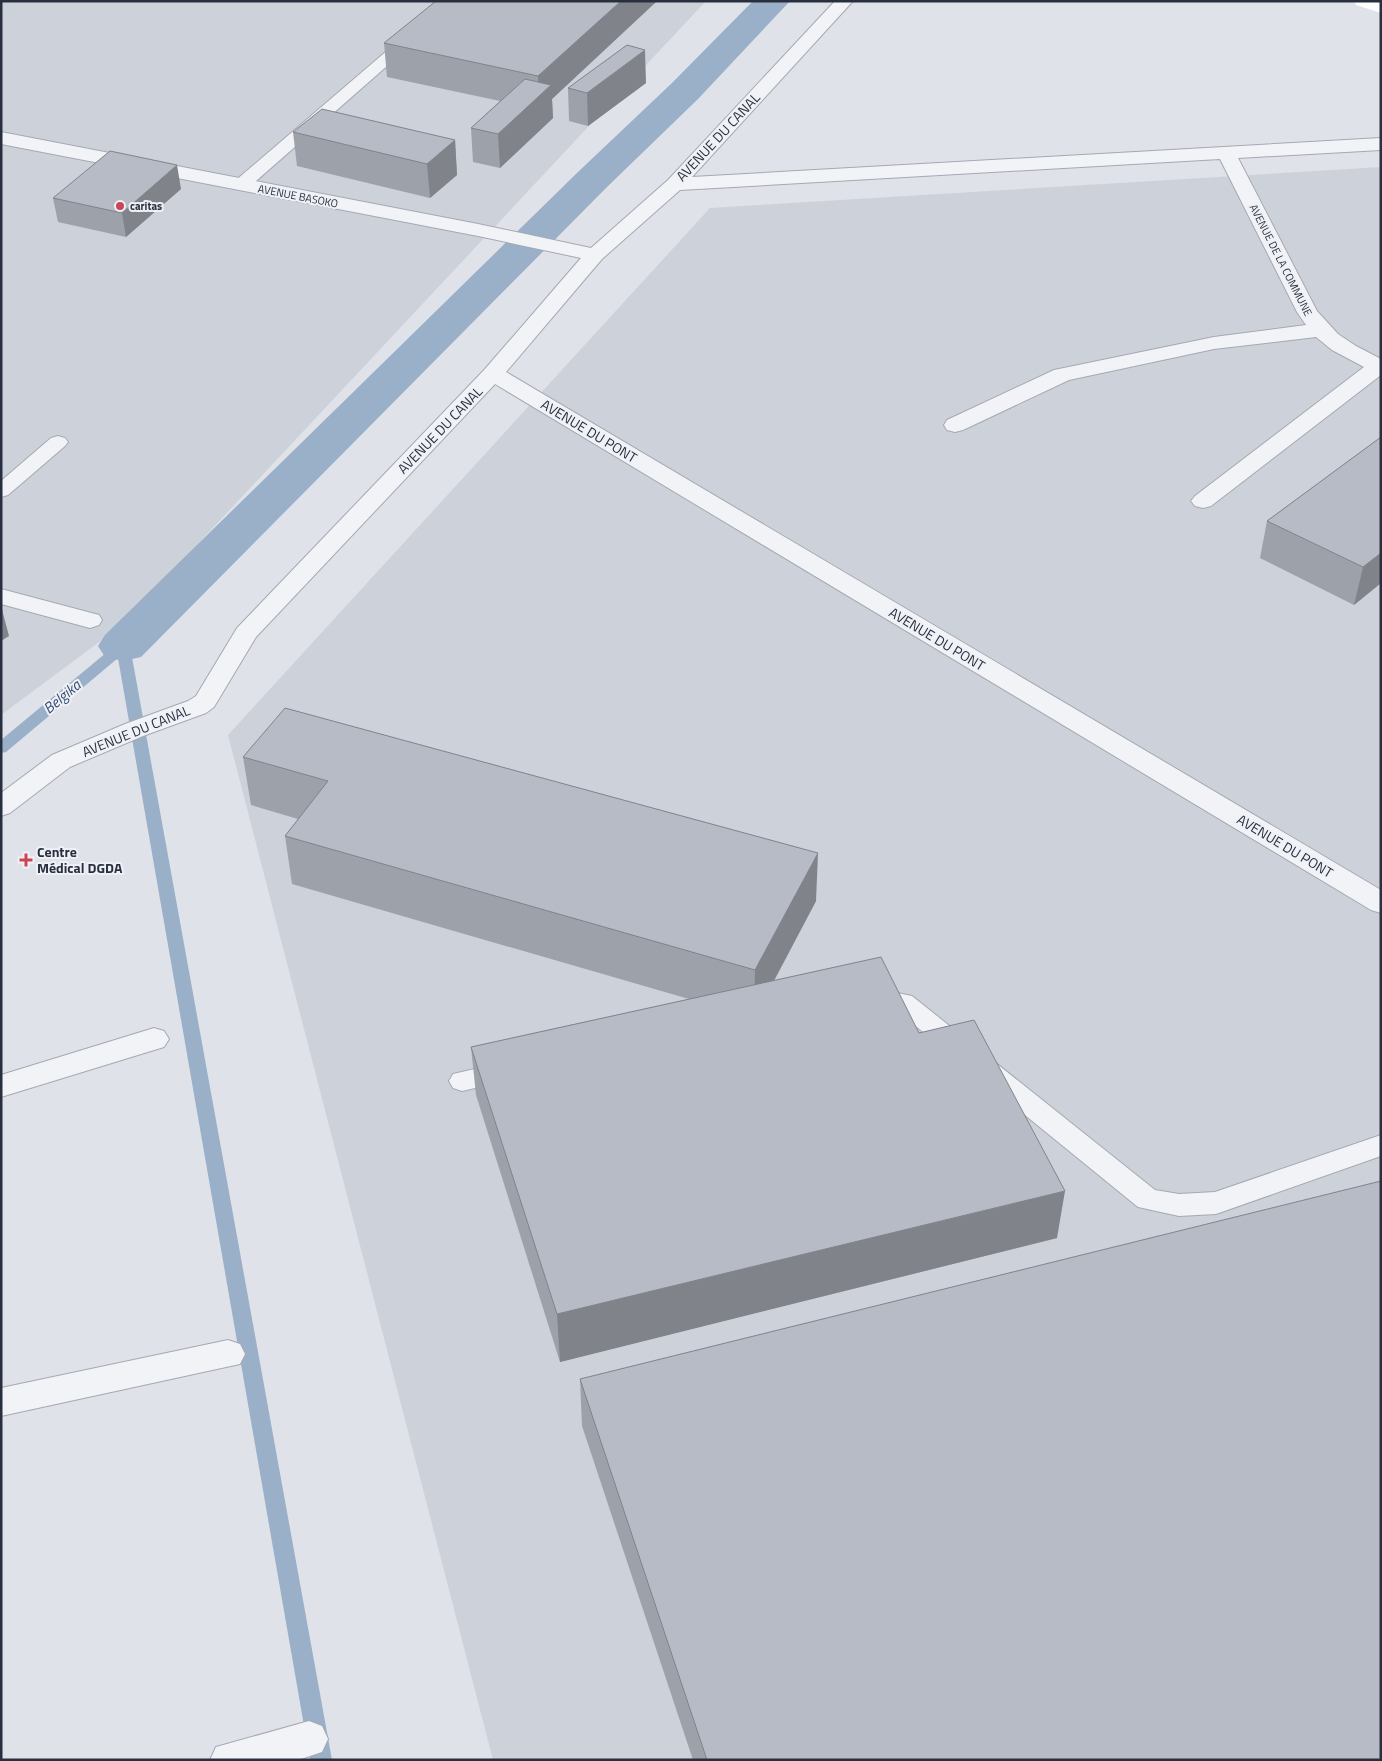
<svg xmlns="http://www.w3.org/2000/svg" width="1382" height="1761" font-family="'Titillium Web',sans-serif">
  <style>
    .built { fill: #cdd1da }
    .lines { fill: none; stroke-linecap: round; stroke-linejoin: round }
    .stream { fill: #9aafc8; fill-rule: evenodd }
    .canal { fill: #9aafc8; fill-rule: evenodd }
    .service-casing { stroke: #a4a9b2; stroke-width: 2 }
    .minor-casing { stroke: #a4a9b2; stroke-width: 2 }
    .service { fill: #f2f3f7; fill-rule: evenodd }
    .minor { fill: #f2f3f7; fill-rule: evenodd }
    .secondary { fill: #fff; fill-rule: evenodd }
    .wall { fill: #9da1a9 }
    .shaded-wall { fill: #80838a }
    .building { fill: #b7bbc5; stroke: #80838a }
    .poi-dot { fill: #cc4555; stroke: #eff1f6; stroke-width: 2 }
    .labels { text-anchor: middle; stroke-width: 4; stroke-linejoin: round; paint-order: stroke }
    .far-street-label { font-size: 11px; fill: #28303f; stroke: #eff1f6 }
    .far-poi-label { font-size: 11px; font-weight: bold; fill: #28303f; stroke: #eff1f6; text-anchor: start }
    .street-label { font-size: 14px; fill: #28303f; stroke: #eff1f6 }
    .poi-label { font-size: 14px; font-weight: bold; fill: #28303f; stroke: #eff1f6; text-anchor: start }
    .water-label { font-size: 15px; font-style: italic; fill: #334d73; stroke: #eff1f6 }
  </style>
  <rect width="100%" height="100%" fill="#dfe2e8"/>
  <!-- built -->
  <g class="built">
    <polygon points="1,1 706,1 122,625 1,715"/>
    <polygon points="1381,167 1381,1760 493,1760 228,735 710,208"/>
  </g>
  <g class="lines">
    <!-- stream -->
    <polygon class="stream" points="123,641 128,643 130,646 332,1760 310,1760 118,658 6,752 1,753 1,740 118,643"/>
    <!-- canal -->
    <polygon class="canal" points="753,1 790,1 698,99 606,188 141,657 123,661 105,657 98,646 105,635 578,172 672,83"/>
    <defs>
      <g id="service">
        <polygon points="445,1 461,1 247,189 235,189 233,185 235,181"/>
        <polygon points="58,436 65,438 68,442 65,446 8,495 1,497 1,481 51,438"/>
        <polygon points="873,988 912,996 1155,1190 1179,1194 1215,1192 1381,1135 1381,1156 1216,1214 1179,1216 1138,1207 896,1010 864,1003 861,997 864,991"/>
        <polygon points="505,1062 514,1065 518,1072 514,1079 462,1091 453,1088 449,1081 453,1074"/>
      </g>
      <g id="minor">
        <polygon points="835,1 853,1 692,177 1381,138 1381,150 1238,158 1317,311 1338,334 1356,346 1381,359 1381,375 1211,506 1203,508 1195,506 1191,501 1195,496 1364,367 1332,350 1316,337 1214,349 1069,380 963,430 955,432 947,430 944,425 947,420 1054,370 1214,337 1306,325 1297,312 1220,159 680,190 602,259 506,372 1381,890 1381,913 1371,910 495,384 256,637 214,707 206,713 143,736 70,767 10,813 1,816 1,793 52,755 125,724 188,701 196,696 237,628 485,369 581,258 478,236 1,144 1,132 478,224 591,248 668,180"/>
        <polygon points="1,589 99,615 102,620 99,625 90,628 1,604"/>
        <polygon points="154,1028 164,1031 169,1039 164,1047 1,1097 1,1075"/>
        <polygon points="228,1340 240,1344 245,1354 240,1364 1,1416 1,1388"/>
        <polygon points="309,1721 322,1726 328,1739 322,1752 298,1760 210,1760 216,1747"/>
      </g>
    </defs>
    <!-- service casing -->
    <use href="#service" class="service-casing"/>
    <!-- minor casing -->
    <use href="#minor" class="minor-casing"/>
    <!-- service -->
    <use href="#service" class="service"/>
    <!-- minor -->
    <use href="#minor" class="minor"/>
    <!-- secondary -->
    <polygon class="secondary" points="1354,1 1381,2 1381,13 1356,5"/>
  </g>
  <!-- wall -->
  <g class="wall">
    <polygon points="657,1 552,99 553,118 500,168 473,162 471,128 500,101 387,77 384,43"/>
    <polygon points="646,83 588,126 569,121 568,88"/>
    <polygon points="293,132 455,140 457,175 430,198 297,166"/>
    <polygon points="181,189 126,237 58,222 53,198"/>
    <polygon points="1381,437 1381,583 1354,605 1260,558 1267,521"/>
    <polygon points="243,757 816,901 774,981 919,1033 1057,1238 560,1362 476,1095 471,1047 689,999 292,884 285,836 298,819 251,805"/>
    <polygon points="580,1379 1381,1760 693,1760 582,1426"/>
  </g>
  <!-- shaded-wall -->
  <g class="shaded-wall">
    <polygon points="621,1 657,1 552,99 553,118 500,168 498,134 539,96 538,76"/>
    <polygon points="645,50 646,83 588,126 587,93"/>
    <polygon points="455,140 457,175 430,198 427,164"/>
    <polygon points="177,165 181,189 126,237 122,213"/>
    <polygon points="1381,553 1381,583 1354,605 1363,567"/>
    <polygon points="1,606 9,636 1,641"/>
    <polygon points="818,853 816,901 754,1018 755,970"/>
    <polygon points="1065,1191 1057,1238 560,1362 557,1314"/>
  </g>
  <!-- building -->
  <g class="building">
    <polygon points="436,1 621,1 538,76 384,43"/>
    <polygon points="627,45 645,50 587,93 568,88"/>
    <polygon points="525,79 551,85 498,134 471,128"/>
    <polygon points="322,109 455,140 427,164 293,132"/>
    <polygon points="110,151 177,165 122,213 53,198"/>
    <polygon points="1381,437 1381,553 1363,567 1267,521"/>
    <polygon points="285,708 818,853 755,970 285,836 328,781 243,757"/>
    <polygon points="881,957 919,1033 974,1020 1065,1191 557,1314 471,1047"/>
    <polygon points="1381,1181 1381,1760 707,1760 580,1379"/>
  </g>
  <!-- markers -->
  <g class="poi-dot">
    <circle cx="120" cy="206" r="5"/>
    <path d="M23.5 852.5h5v5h5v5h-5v5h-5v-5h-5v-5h5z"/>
  </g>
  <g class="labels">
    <!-- far-street labels -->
    <g class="far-street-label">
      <text transform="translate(298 196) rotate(11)" y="4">AVENUE BASOKO</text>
      <text transform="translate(1281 260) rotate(63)" y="4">AVENUE DE LA COMMUNE</text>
    </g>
    <!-- far-poi labels -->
    <g class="far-poi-label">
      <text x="130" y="210">caritas</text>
    </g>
    <!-- street labels -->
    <g class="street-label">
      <text transform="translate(718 137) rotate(-47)" y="5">AVENUE DU CANAL</text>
      <text transform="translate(440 430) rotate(-46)" y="5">AVENUE DU CANAL</text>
      <text transform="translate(589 431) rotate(31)" y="5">AVENUE DU PONT</text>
      <text transform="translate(937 639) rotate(31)" y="5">AVENUE DU PONT</text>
      <text transform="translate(136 731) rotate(-22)" y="5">AVENUE DU CANAL</text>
      <text transform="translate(1285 846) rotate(31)" y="5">AVENUE DU PONT</text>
    </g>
    <!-- poi labels -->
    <g class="poi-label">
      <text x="37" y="857">Centre<tspan x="37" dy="16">Médical DGDA</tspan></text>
    </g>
    <!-- water labels -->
    <g class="water-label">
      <text transform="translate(62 697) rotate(-40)" y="5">Belgika</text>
    </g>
  </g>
  <!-- border -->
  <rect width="1382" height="1761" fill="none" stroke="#28303f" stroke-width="5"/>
</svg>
